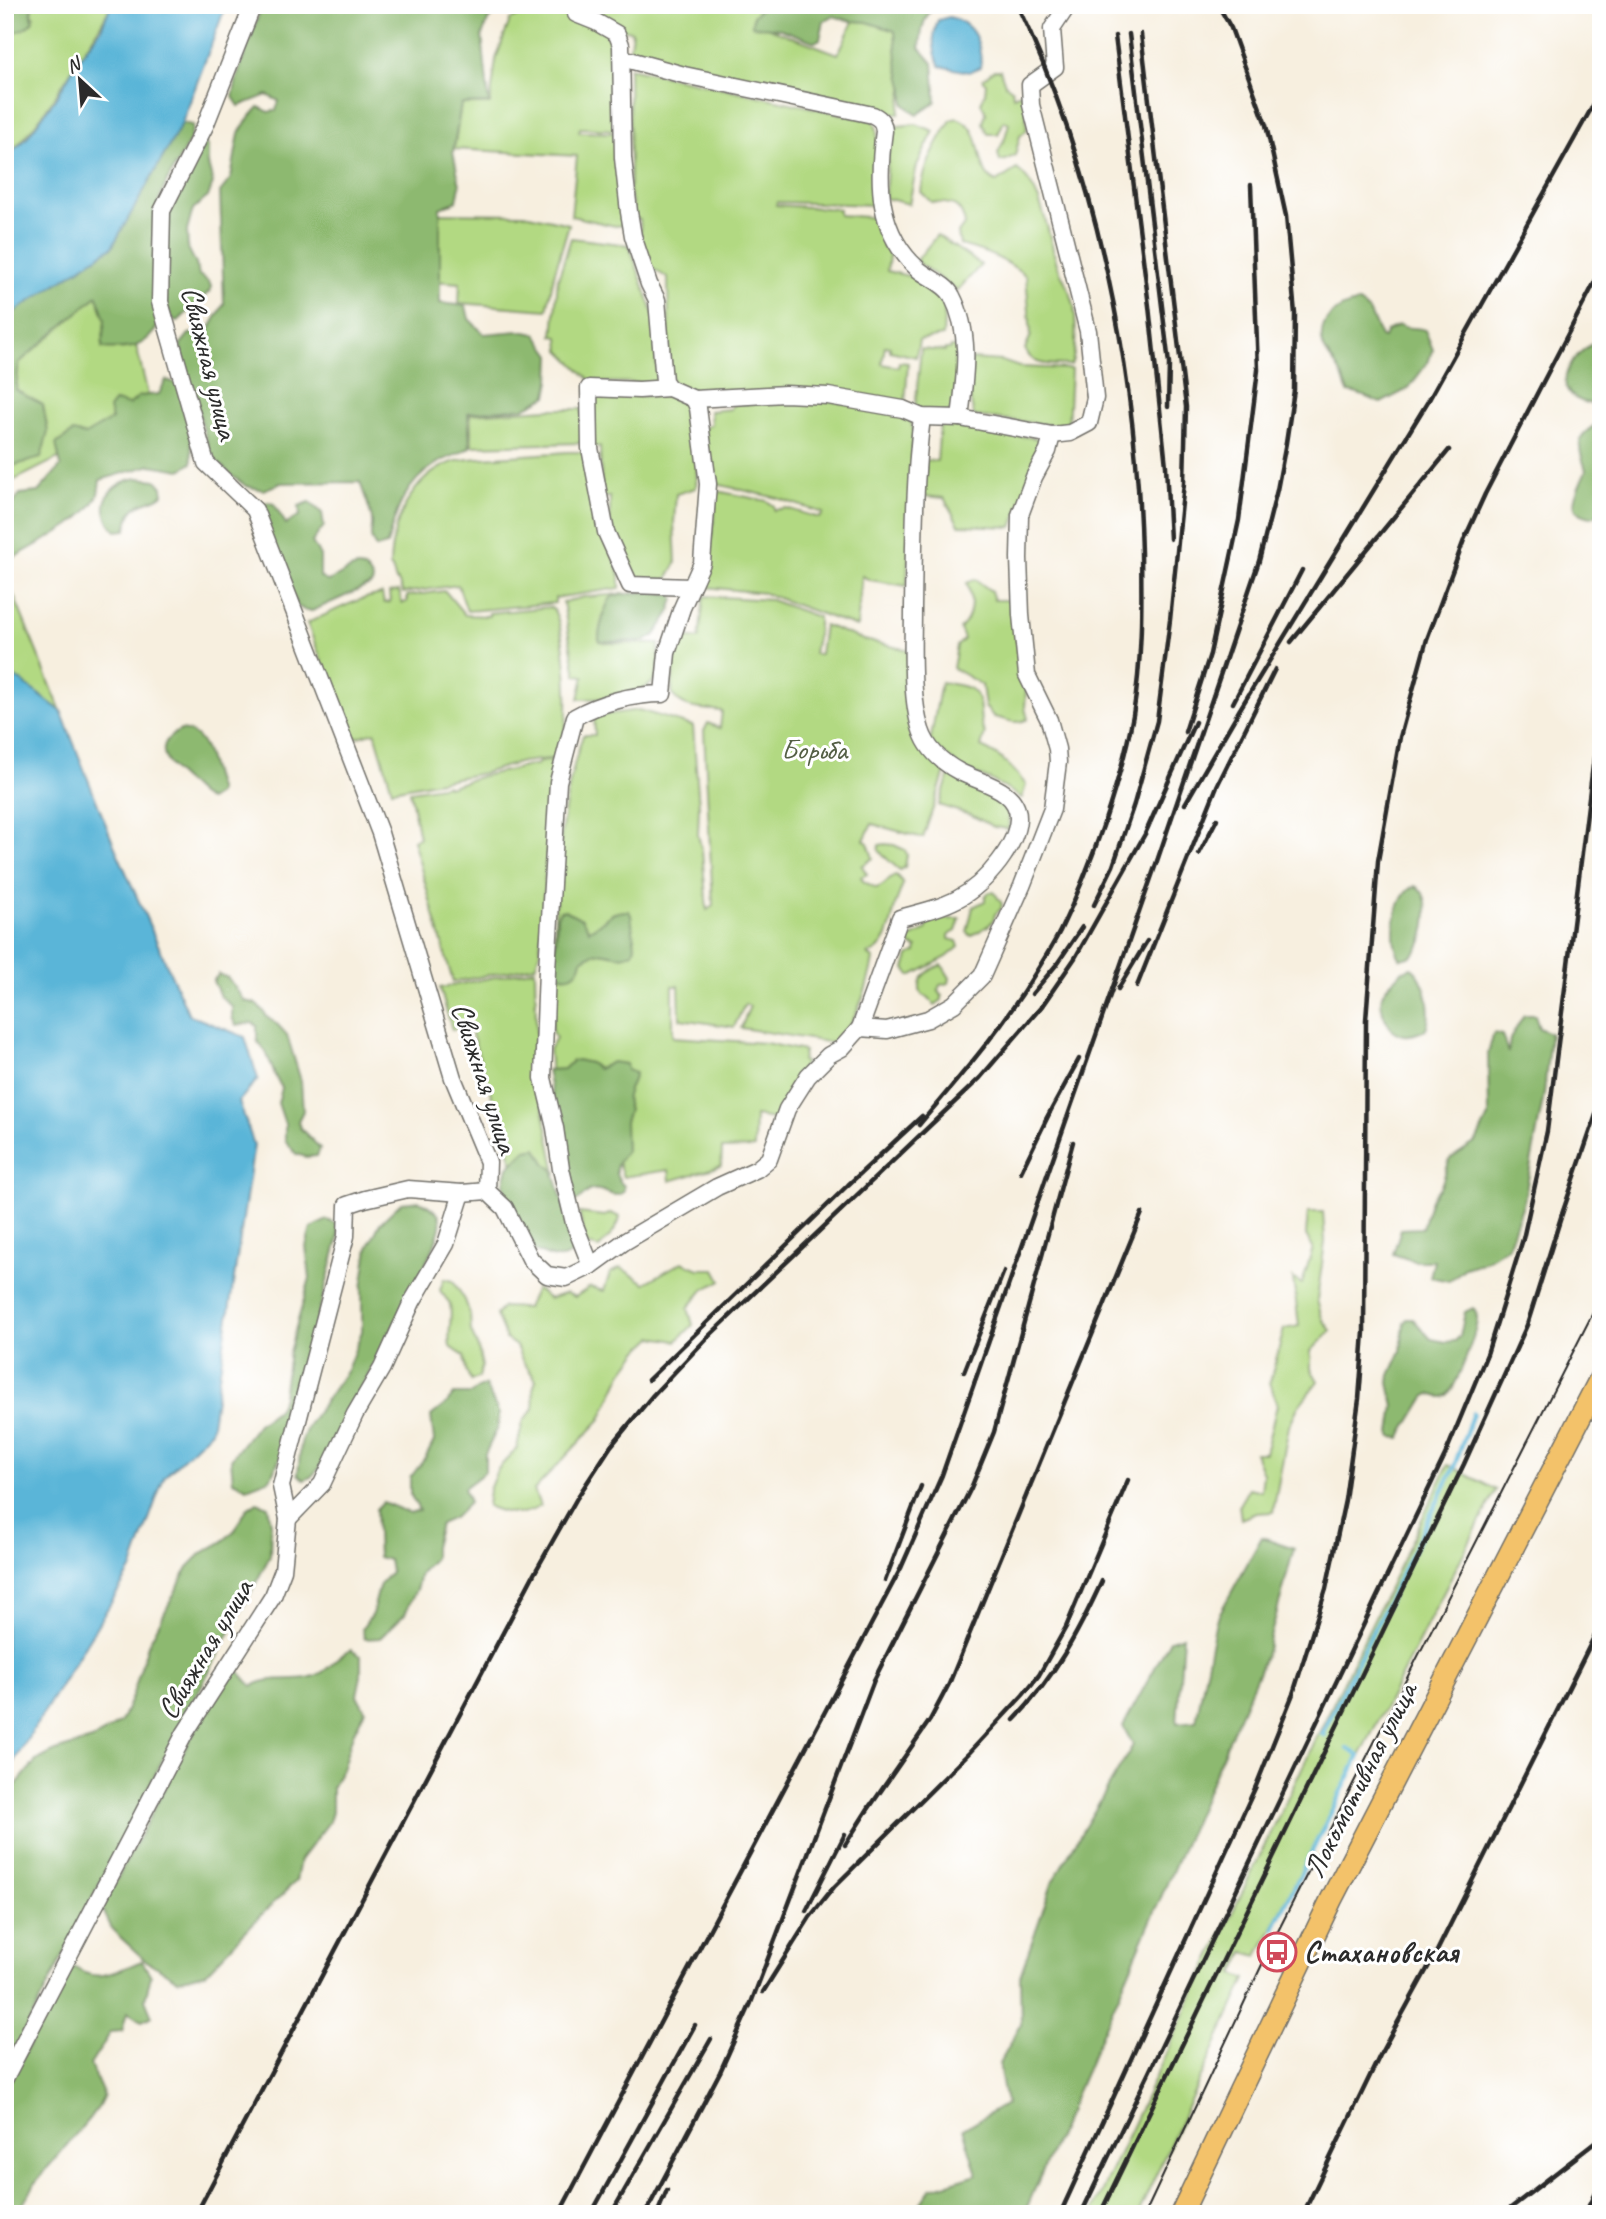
<svg xmlns="http://www.w3.org/2000/svg" width="1606" height="2219" font-family="Caveat,sans-serif">
  <style>
    .green { fill: #b2d982; stroke: #6e8256; stroke-width: 2 }
    .forest { fill: #8db970; stroke: #5c724e; stroke-width: 2 }
    .water { fill: #5ab5d8; stroke: #427082; stroke-width: 2 }
    .lines { fill: none; stroke-linecap: round; stroke-linejoin: round }
    .stream { stroke: #5ab5d8; stroke-width: 4.5 }
    .minor-casing { stroke: #72706a; stroke-width: 19 }
    .major-casing { stroke: #72706a; stroke-width: 24 }
    .minor { stroke: #fff; stroke-width: 16 }
    .major { stroke: #f3c26a; stroke-width: 21 }
    .tram { stroke: #2b2b2b; stroke-width: 2 }
    .rail { stroke: #2b2b2b; stroke-width: 4.5 }
    .labels { text-anchor: middle; stroke-width: 6; stroke-linejoin: round; paint-order: stroke }
    .street-label { font-size: 30px; fill: #2b2b2b; stroke: #fff }
    .park-label { font-size: 30px; fill: #545f45; stroke: #fff }
    .poi-label { font-size: 30px; font-weight: bold; fill: #2b2b2b; stroke: #fff; text-anchor: start }
  </style>
  <rect width="100%" height="100%" fill="#fff"/>
  <filter id="ink" filterUnits="userSpaceOnUse"><feTurbulence type="fractalNoise" baseFrequency=".0143" numOctaves="2"/><feDisplacementMap in="SourceGraphic" scale="14" xChannelSelector="R" yChannelSelector="G"/><feConvolveMatrix kernelMatrix="1 2 1 2 8 2 1 2 1" color-interpolation-filters="sRGB"/></filter>
  <filter id="wash" filterUnits="userSpaceOnUse"><feTurbulence type="fractalNoise" baseFrequency=".00686" numOctaves="4" result="noise"/><feDisplacementMap in="SourceGraphic" scale="28" xChannelSelector="R" yChannelSelector="G"/><feGaussianBlur stdDeviation="1.57" result="paint"/><feColorMatrix in="noise" values="0 0 0 0 0 0 0 0 0 0 0 0 0 0 0 0 0 1.4 0 .05"/><feComposite in="paint" operator="in"/></filter>
  <g filter="url(#wash)">
    <rect width="100%" height="100%" fill="#f7efdf"/>
    <!-- green -->
    <g class="green">
      <path d="M33,5H111C101,28 90,41 77,62C55,97 35,130 5,158C5,143 9,116 5,103V30L11,32L34,17L31,10Z"/>
      <polygon points="602,5 771,5 775,7 775,10 766,27 838,54 858,11 902,19 907,66 899,114 866,109 629,55 632,31 619,29 598,17"/>
      <polygon points="537,8 595,25 614,37 617,130 580,128 579,132 617,133 624,225 615,226 571,216 577,156 454,149 461,104 490,104 496,59 510,20"/>
      <polygon points="629,68 874,121 877,130 877,205 777,202 776,205 839,209 839,215 880,218 883,248 890,249 887,271 913,277 945,298 943,336 919,340 916,357 890,351 890,347 885,346 882,364 898,367 899,362 908,363 905,405 698,393 674,385 666,366 669,349 668,278 648,266 641,247 640,219 635,219 630,192"/>
      <path d="M994,70H1000L1005,84L1012,89L1013,96L1021,93C1031,107 1024,117 1027,130L1020,136L1015,155L1006,160L1000,161L998,153L1005,138L1009,123L1004,121L998,134H988L983,123L986,113L981,103L985,93L986,84L983,79Z"/>
      <path d="M957,118C983,127 976,157 987,175C988,176 995,182 996,182L1017,169C1043,188 1048,235 1057,264C1062,277 1071,291 1074,305C1076,320 1077,352 1071,365C1053,364 1032,368 1025,349L1031,335L1026,276C1008,260 984,251 960,245L958,233L965,223C959,201 952,204 931,202L921,192C924,164 937,143 951,120Z"/>
      <polygon points="916,124 934,131 917,165 909,204 885,198 890,127"/>
      <polygon points="436,213 525,214 569,224 554,275 547,310 459,303 460,283 433,281"/>
      <polygon points="937,235 981,265 957,291 916,261"/>
      <polygon points="571,238 629,245 655,318 657,383 592,382 560,350 559,337 553,336 558,279"/>
      <polygon points="112,247 152,411 5,485 5,318"/>
      <polygon points="951,347 960,347 954,405 948,414 915,409 921,349 945,351 945,349 950,349"/>
      <polygon points="971,359 1002,361 1019,367 1071,369 1068,427 974,416 969,394"/>
      <polygon points="620,395 670,397 688,405 691,412 697,464 696,488 676,494 674,523 676,563 667,579 634,578 610,523 610,497 602,497 600,447 593,447 590,396"/>
      <polygon points="825,400 900,413 911,422 913,429 907,586 870,580 862,576 857,627 764,593 706,587 717,491 767,501 774,506 774,510 786,508 820,518 823,513 777,498 716,484 717,478 710,477 704,428 711,424 710,411 731,409 733,404"/>
      <polygon points="548,409 582,409 583,438 580,443 472,446 470,414"/>
      <polygon points="940,424 1041,439 1043,444 1012,527 959,525 944,498 923,496 926,460 937,461"/>
      <path d="M567,452H583L620,576V588L555,598V603L479,610L467,611L458,585L403,593L398,581H396L392,568L390,567C391,525 410,477 453,462C467,458 483,458 497,457C520,455 544,454 567,452Z"/>
      <polygon points="5,574 61,711 5,671"/>
      <path d="M975,579L991,591L994,600H1010L1026,690L1025,708L1028,719C1015,726 1007,719 994,717L985,707L982,685L953,668L957,646L964,639L960,629C973,617 973,599 967,583Z"/>
      <path d="M399,591L402,603L407,602V596L445,591L465,615L489,616V613L550,607L554,610C566,634 570,703 565,731C564,740 560,749 558,758L522,762L483,773L392,790L375,732L352,739L307,623C333,612 354,599 382,594L384,603L390,602L389,593Z"/>
      <path d="M621,594L605,643L659,644L658,656L660,657L656,679C637,700 605,699 579,699L584,676L576,675L563,602L584,597Z"/>
      <path d="M704,596L771,600L818,617V629L814,654H820L824,625L864,640L908,650L910,708L946,769L923,838L872,824L864,840L868,843L873,858L862,866L867,874L861,877L863,881L876,888C886,886 888,877 896,875L903,883C901,891 897,898 895,906C891,923 888,948 868,954L873,959C868,990 856,1018 839,1044L741,1028L750,1006L745,1004L734,1027L680,1019L679,986H673V1037L766,1043L804,1051L802,1061L805,1062L778,1120L755,1116L754,1148L722,1149L721,1166L670,1181L669,1170L623,1177L612,1145L552,1092L549,1049L556,1038L552,1032C555,933 551,830 583,735H595L594,716L639,710L693,726L699,807L698,835L702,851L707,910L713,906L704,731L708,723L720,728L722,711C704,708 682,712 672,693L676,636L699,639Z"/>
      <path d="M941,682C964,687 979,684 980,711C981,720 980,726 985,733L981,747C1001,755 1013,768 1026,785L1022,798L991,780L964,770L930,743Z"/>
      <polygon points="556,760 547,843 540,951 535,966 453,982 413,840 419,838 410,791 447,785 448,787 482,776 538,764 539,762"/>
      <polygon points="950,773 995,794 1008,805 1009,829 994,827 973,816 939,805"/>
      <path d="M885,844L894,845L905,850L907,855L905,867L900,870C898,869 879,852 879,850C878,849 879,847 879,845Z"/>
      <path d="M994,892L1002,904L1001,909L995,914C993,927 981,929 971,936L967,932L973,907L985,901V897L988,893Z"/>
      <polygon points="937,919 960,919 956,931 949,935 949,939 957,941 959,947 947,957 911,976 905,969 909,956 916,952 917,948 908,944 908,939 926,930 929,922"/>
      <path d="M942,965L950,978L949,983L940,985L938,990L942,996V1000L935,1005L927,997L922,995C914,980 929,969 942,965Z"/>
      <polygon points="535,969 537,1078 556,1173 519,1183 469,1025 452,1030 440,988"/>
      <polygon points="1308,1212 1323,1212 1325,1242 1317,1300 1322,1318 1331,1331 1311,1351 1311,1369 1318,1381 1298,1407 1289,1426 1273,1512 1256,1513 1241,1519 1239,1505 1249,1488 1261,1491 1263,1474 1255,1453 1265,1453 1277,1405 1270,1382 1284,1329 1299,1326 1293,1278 1302,1284 1313,1248 1306,1235"/>
      <path d="M579,1213L605,1216L611,1213L620,1217C618,1230 607,1239 599,1248L587,1245Z"/>
      <path d="M682,1262L699,1269H715L721,1280L702,1291L688,1308L693,1325L677,1341L653,1337L639,1350L622,1373L601,1419L534,1490L540,1506C523,1518 504,1513 487,1506L489,1490L497,1470L517,1448L523,1421L534,1409L533,1389L536,1380L522,1360L516,1346L506,1339L496,1315L503,1307L527,1308L536,1288L549,1299L566,1293L575,1297L590,1287L604,1291L610,1273L621,1268L645,1283Z"/>
      <path d="M444,1279L453,1281L465,1300L470,1314L471,1331L478,1348L482,1366L479,1377L471,1381L466,1371L464,1356L450,1347C447,1333 453,1318 450,1305C448,1299 443,1296 440,1290Z"/>
      <polygon points="1448,1465 1496,1490 1258,1956 1244,1952 1234,1974 1246,1979 1138,2214 1091,2214 1210,1959"/>
    </g>
    <!-- forest -->
    <g class="forest">
      <path d="M5,5H33L31,10L33,21C26,30 16,34 5,30Z"/>
      <path d="M262,5H504L488,20L482,36L489,103L461,104L453,152L460,185L457,201L440,208V303L466,306L469,319L484,334L519,331L536,334L551,355L550,381L547,396L524,408L468,413L470,447C460,455 447,457 436,464C405,483 395,512 387,545L376,548C367,533 373,535 372,521C372,513 363,492 360,482L281,483L263,490L246,486L231,475L211,456L180,345L189,334L208,331L224,304L220,192L231,178L239,133L248,119L259,107L269,112L276,110L279,101L267,95L239,106L233,97L237,77Z"/>
      <path d="M787,5H939C923,12 921,32 920,48L933,63L936,102L917,115L904,104V90L897,62L895,31L867,22L851,21L833,16L824,21L820,39L815,42L781,29L752,26L753,16L762,7L779,9Z"/>
      <path d="M182,123L193,125L190,140L167,181L158,202L160,323C145,349 129,350 102,348L105,319L97,296L19,363L16,390L43,405L48,432L41,458L5,468V318L112,247Z"/>
      <path d="M205,143L208,147V164L213,183L208,197L193,209L187,231L188,248L196,264L199,275L209,282L211,286L210,291L177,322C156,310 165,227 171,205C175,190 196,158 205,143Z"/>
      <path d="M1359,303L1369,311L1381,337L1384,338L1387,331L1399,325C1408,330 1415,326 1425,330L1433,350L1428,362L1408,389L1381,403C1367,399 1364,394 1348,392C1344,385 1344,378 1340,372C1335,363 1328,357 1324,348C1315,323 1336,305 1359,303Z"/>
      <path d="M1601,339V405C1543,401 1565,355 1601,339Z"/>
      <path d="M166,380L179,384L191,437L192,463L181,470L151,465L100,480C99,486 99,492 97,497C83,525 31,546 5,563V532L11,529L7,513L20,494L38,492L61,466L56,444L73,432L85,435L112,419L109,409L115,401L129,405L139,396L159,394Z"/>
      <path d="M1601,422V512L1592,517C1560,512 1580,488 1586,470C1578,445 1573,436 1601,422Z"/>
      <path d="M138,478L156,480L162,487L163,494C154,503 139,500 131,513C128,518 128,525 126,530L116,531C93,507 108,482 138,478Z"/>
      <path d="M268,502L274,504L286,524L300,515L299,506L310,502L322,513L324,526L312,542L320,556V577L327,581C341,579 361,551 373,580L372,584L312,611H306L297,606L260,512L263,504Z"/>
      <path d="M641,592L672,594L674,599L669,614L655,635L645,641L601,642L599,640C598,633 606,601 612,597C617,594 634,594 641,592Z"/>
      <path d="M181,730C209,732 209,768 218,788V794L209,800C199,797 195,789 187,783C168,767 149,745 181,730Z"/>
      <path d="M1415,886C1434,894 1427,939 1416,952C1411,957 1407,958 1401,959C1387,943 1395,892 1415,886Z"/>
      <path d="M565,910L582,919L589,930C606,923 606,910 629,911L631,915L635,946L633,952C614,964 607,942 582,960C579,975 569,980 555,974L557,916L560,911Z"/>
      <path d="M1411,968C1426,976 1434,1016 1425,1030C1419,1033 1410,1036 1403,1035C1388,1033 1377,1006 1383,993C1387,984 1396,980 1401,972Z"/>
      <polygon points="219,974 228,978 245,1001 254,1003 263,1010 267,1017 277,1024 287,1035 301,1081 303,1111 298,1121 300,1128 320,1148 317,1156 306,1157 296,1154 285,1140 285,1124 278,1103 282,1088 276,1078 266,1052 257,1041 257,1026 253,1023 236,1025 232,1018 232,1007 220,996 213,981"/>
      <polygon points="1524,1015 1535,1015 1539,1028 1550,1033 1544,1094 1524,1201 1508,1247 1482,1263 1465,1268 1449,1281 1430,1277 1434,1261 1414,1261 1393,1254 1401,1229 1422,1228 1431,1199 1441,1186 1450,1159 1476,1142 1489,1115 1488,1053 1494,1033 1502,1035 1508,1053 1510,1039"/>
      <path d="M577,1060L590,1063L598,1069L612,1062L626,1064L627,1070L635,1073C632,1088 622,1095 629,1110L625,1122L626,1151C616,1164 610,1173 624,1186V1192C612,1201 604,1186 591,1190C586,1192 582,1198 577,1201L572,1199L547,1070L564,1069L572,1061Z"/>
      <path d="M537,1148L545,1163L553,1169L577,1250C558,1266 550,1255 530,1249L516,1220L513,1204L505,1194L504,1182L508,1167L526,1150Z"/>
      <path d="M419,1201C448,1214 442,1223 433,1249L322,1465L311,1477L304,1480L298,1474L301,1443L308,1425L347,1370L362,1331V1288L368,1248L380,1223L401,1203Z"/>
      <polygon points="327,1220 337,1224 339,1236 281,1456 270,1479 247,1488 233,1481 231,1459 258,1424 277,1410 283,1397 289,1352 310,1278 306,1247 311,1228"/>
      <path d="M1473,1308C1476,1313 1477,1313 1477,1318C1477,1332 1456,1389 1446,1396C1440,1399 1435,1395 1430,1394L1425,1397L1400,1438L1392,1437L1390,1433L1394,1406L1389,1383L1390,1375L1401,1351L1404,1323L1407,1319H1413L1431,1339L1446,1342L1455,1341L1460,1336L1465,1312Z"/>
      <polygon points="485,1385 499,1414 498,1427 485,1454 485,1472 464,1488 469,1503 454,1518 440,1524 434,1547 434,1558 420,1573 417,1587 405,1614 380,1638 365,1639 362,1629 372,1614 380,1584 391,1572 389,1560 378,1557 376,1509 383,1502 409,1513 419,1510 410,1494 410,1478 426,1457 434,1441 431,1416 446,1404 454,1394 471,1394 478,1388"/>
      <polygon points="257,1502 268,1506 271,1523 270,1556 163,1759 5,2070 5,1798 36,1761 55,1751 92,1740 121,1722 132,1697 148,1645 188,1567 202,1553 222,1542 235,1530 247,1509"/>
      <polygon points="1262,1537 1294,1548 1265,1657 1024,2214 920,2214 916,2210 931,2188 977,2174 963,2129 1006,2104 999,2064 1021,2024 1020,1976 1053,1881 1133,1745 1123,1726 1170,1640 1183,1636 1177,1723 1196,1721 1216,1620"/>
      <path d="M351,1650L361,1656V1676L357,1695L365,1710L353,1734L343,1766L332,1788V1812L329,1822L300,1860L296,1881L259,1917L206,1973L178,1980L145,1960L119,1936L111,1927L102,1908L224,1675L232,1670L239,1671L252,1686C269,1676 288,1681 306,1678C329,1675 333,1657 351,1650Z"/>
      <path d="M142,1961L151,1976L145,1999L152,2016L142,2021L127,2012L122,2031L111,2032L90,2065L104,2096L98,2108L38,2179L17,2214H5V2090L67,1973L74,1967C98,1985 117,1970 142,1961Z"/>
    </g>
    <!-- water -->
    <g class="water">
      <polygon points="111,5 226,5 182,123 112,247 5,318 5,158 26,139 58,95 78,60 101,29"/>
      <path d="M949,17C975,23 981,43 981,67L969,72L940,66C932,49 932,37 938,20Z"/>
      <polygon points="6,670 61,711 114,845 189,1015 245,1037 258,1079 239,1101 254,1145 211,1431 164,1477 131,1570 5,1776"/>
    </g>
    <g class="lines">
      <!-- stream -->
      <g class="stream">
        <polyline points="1324,1735 1322,1734 1453,1470 1473,1413"/>
        <polyline points="1274,1928 1359,1756 1347,1748"/>
      </g>
    </g>
  </g>
  <g filter="url(#ink)">
    <g class="lines">
      <defs>
        <g id="minor">
          <polyline points="253,5 205,126 162,211 160,302 206,463 255,510 380,833 453,1078 488,1162 487,1191"/>
          <path d="M622,58L684,75L873,115C881,119 883,122 884,131C877,182 877,233 919,270C929,278 947,285 952,296C972,335 965,376 960,418"/>
          <polyline points="669,388 639,390 589,388 590,448 606,532 630,585 691,587"/>
          <polyline points="694,399 785,394 828,396 903,409 922,417 960,418 1052,435 1070,433 1089,423 1095,398 1088,331 1031,105 1030,85 1055,67 1052,29 1068,5"/>
          <polyline points="860,1028 887,1030 928,1019 954,1004 982,976 1022,886 1052,809 1058,762 1057,749 1049,720 1027,675 1021,615 1019,558 1020,515 1034,477 1048,451 1052,435"/>
          <path d="M487,1191L505,1208L531,1260L547,1275L566,1278L591,1266L574,1223L561,1169L555,1128L543,1078L547,970L558,782L575,717C599,703 634,694 663,694L667,653L682,608L702,563L708,484L698,408L694,399L669,388L664,381L657,300L649,284L633,236L629,212L623,158L621,45L617,34L596,22L576,14"/>
          <path d="M591,1266L624,1242L717,1187L757,1169L769,1159L787,1109L808,1076L829,1055L842,1048L860,1028L900,918C945,906 969,901 999,862C1008,850 1017,835 1018,819C1019,789 981,783 960,772C943,763 927,749 921,730C910,698 913,643 913,608C914,544 914,481 922,417"/>
          <polyline points="288,1519 322,1484 355,1414 382,1368 412,1302 446,1244 462,1193"/>
          <polyline points="5,2078 185,1733 273,1596 283,1570 288,1519 281,1486 346,1236 347,1205 365,1199 408,1189 462,1193 487,1191"/>
        </g>
        <polyline id="major" points="1181,2214 1331,1900 1601,1377"/>
      </defs>
      <!-- minor casing -->
      <use href="#minor" class="minor-casing"/>
      <!-- major casing -->
      <use href="#major" class="major-casing"/>
      <!-- minor -->
      <use href="#minor" class="minor"/>
      <!-- major -->
      <use href="#major" class="major"/>
      <!-- tram -->
      <polyline class="tram" points="1145,2214 1274,1939 1601,1297"/>
      <!-- rail -->
      <g class="rail">
        <polyline points="1129,34 1169,364 1168,407"/>
        <polyline points="1115,36 1149,306 1166,466 1170,539"/>
        <polyline points="1291,642 1449,450"/>
        <polyline points="1233,703 1302,570"/>
        <polyline points="1185,732 1210,654 1239,520 1258,370 1251,185"/>
        <polyline points="1185,804 1240,709 1430,398 1601,91"/>
        <polyline points="1199,854 1217,819"/>
        <polyline points="1094,905 1113,866 1134,804 1157,721 1170,620 1184,483 1186,407 1141,34"/>
        <polyline points="1137,986 1217,786 1275,669"/>
        <polyline points="1118,989 1147,941"/>
        <polyline points="1032,994 1057,964 1082,927"/>
        <polyline points="1045,1121 1079,1059"/>
        <path d="M919,1125C962,1074 1001,1030 1036,972C1044,959 1053,945 1060,931C1091,867 1120,785 1133,715C1142,661 1142,607 1141,553C1137,373 1096,168 1017,5"/>
        <polyline points="1021,1172 1050,1112"/>
        <polyline points="964,1372 1004,1271"/>
        <polyline points="648,1380 848,1185 922,1116"/>
        <polyline points="885,1581 921,1486"/>
        <path d="M1014,1720C1054,1678 1078,1633 1102,1581"/>
        <polyline points="867,1811 930,1720 949,1684 1142,1213"/>
        <polyline points="845,1845 871,1804"/>
        <polyline points="806,1911 845,1834"/>
        <polyline points="763,1992 810,1917 834,1887 969,1753 1023,1695 1039,1675 1066,1627 1128,1480"/>
        <polyline points="196,2214 534,1574 577,1498 611,1446 653,1395 708,1337 980,1078 1042,1006 1075,958 1145,834 1195,722"/>
        <polyline points="559,2214 901,1568 942,1475 1156,864 1259,561 1277,490 1286,443 1294,390 1295,314 1286,216 1266,125 1231,28 1218,5"/>
        <polyline points="591,2214 695,2025"/>
        <polyline points="611,2214 711,2039"/>
        <polyline points="645,2214 720,2072 751,2003 874,1680 971,1488 994,1432 1073,1142"/>
        <polyline points="657,2214 667,2190"/>
        <polyline points="1060,2214 1256,1786 1293,1694 1326,1589 1345,1500 1359,1399 1364,1332 1366,1020 1378,861 1400,737 1427,639 1464,540 1485,494 1601,270"/>
        <polyline points="1081,2214 1445,1455 1487,1354 1523,1239 1547,1131 1601,702"/>
        <polyline points="1100,2214 1464,1464 1527,1325 1562,1214 1601,1100"/>
        <polyline points="1303,2214 1382,2051 1437,1951 1601,1623"/>
        <polyline points="1503,2214 1601,2138"/>
        <polyline points="1585,2214 1601,2180"/>
      </g>
    </g>
  </g>
  <!-- icons -->
  <defs>
    <symbol id="bus-ring" viewBox="-11 -11 22 22"><circle r="9.5" fill="#fff" stroke="#d1495b" stroke-width="1.5"/><path d="M-5-6H5V4H4V6H2V4H-2V6H-4V4H-5ZM-3.5-4V0h7V-4ZM-3.5 1.2v1.5H-2V1.2ZM2 1.2v1.5H3.5V1.2Z" fill="#d1495b"/></symbol>
  </defs>
  <g fill-rule="evenodd">
    <use href="#bus-ring" x="1255" y="1930" width="44" height="44"/>
  </g>
  <g class="labels">
    <!-- street labels -->
    <g class="street-label">
      <text transform="translate(210 363) rotate(76)" y="10">Свияжная улица</text>
      <text transform="translate(485 1078) rotate(72)" y="10">Свияжная улица</text>
      <text transform="translate(205 1649) rotate(-59)" y="10">Свияжная улица</text>
      <text transform="translate(1360 1780) rotate(-63)" y="10">Локомотивная улица</text>
    </g>
    <!-- park labels -->
    <g class="park-label">
      <text x="814" y="759">Борьба</text>
    </g>
    <!-- poi labels -->
    <g class="poi-label">
      <text x="1304" y="1962">Стахановская</text>
    </g>
  </g>
  <!-- margin -->
  <rect width="1606" height="2219" fill="none" stroke="#fff" stroke-width="28"/>
  <!-- north arrow -->
  <g transform="translate(80 80) rotate(334)" stroke="#ffffff" stroke-width="5" paint-order="stroke">
  <path d="M0-5L12 26L0 18L-12 26Z" fill="#2b2b2b"/>
  <text y="-10" font-size="19" font-weight="bold" text-anchor="middle" fill="#2b2b2b">N</text>
  </g>
</svg>
